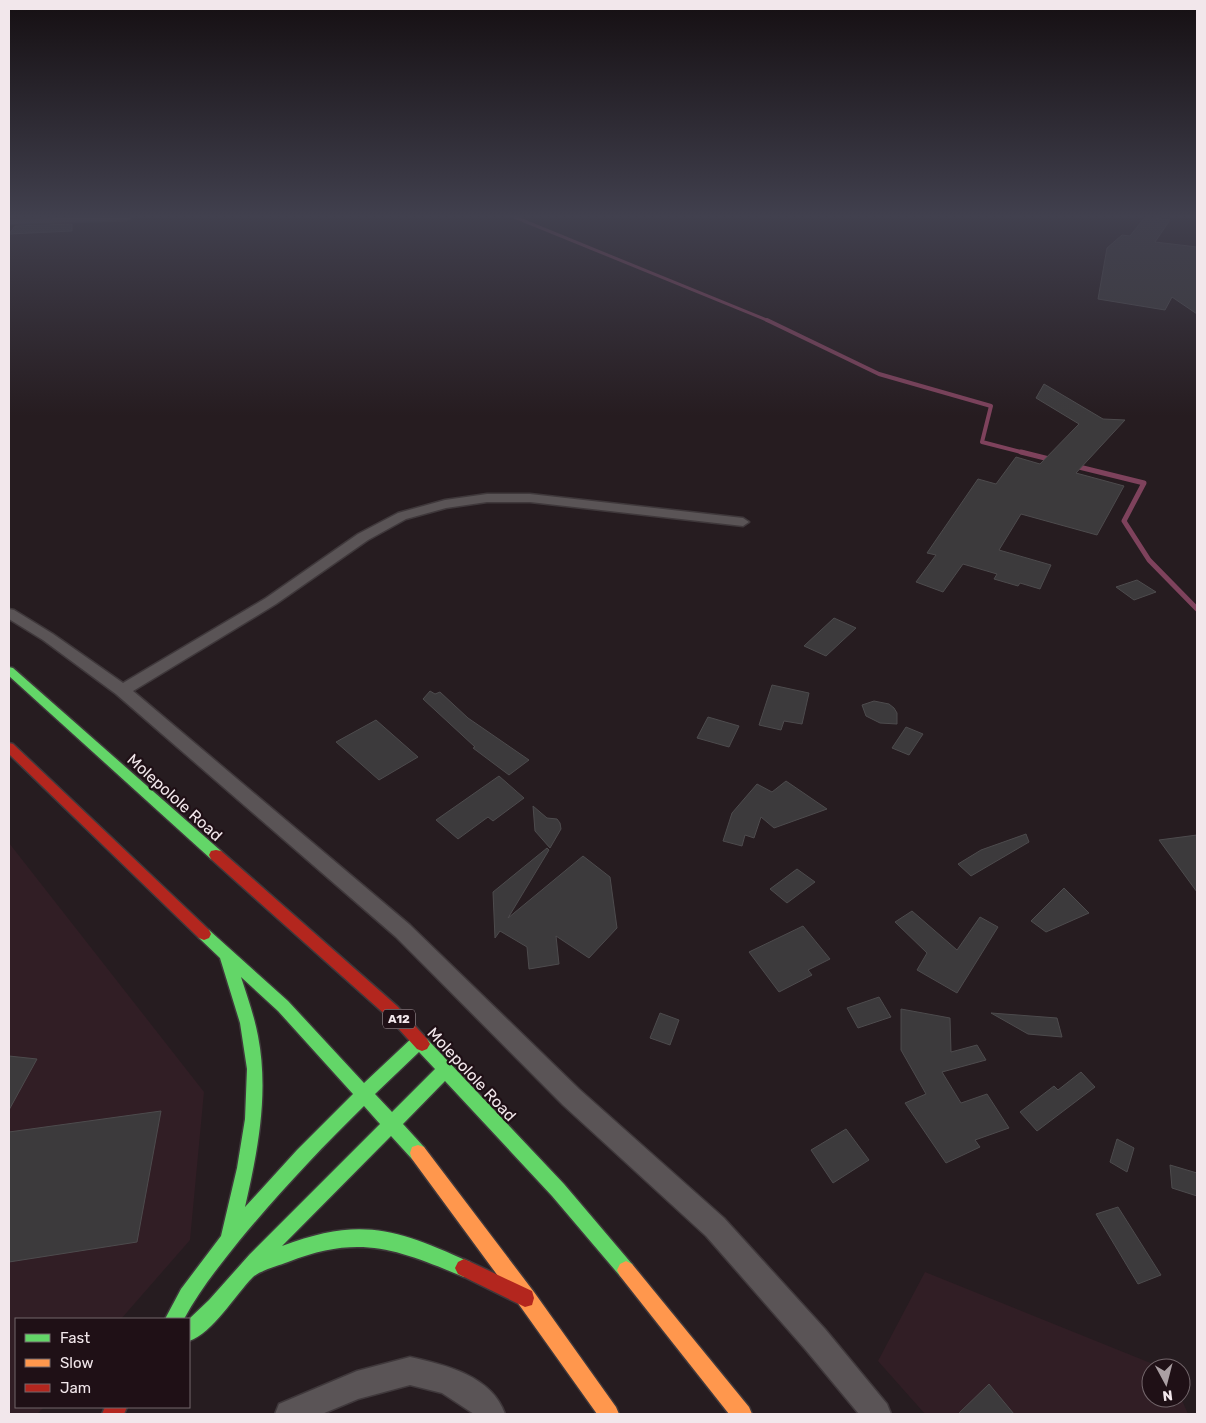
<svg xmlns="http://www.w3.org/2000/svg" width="1206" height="1423" font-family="Rubik,sans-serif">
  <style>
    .built { fill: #311e25 }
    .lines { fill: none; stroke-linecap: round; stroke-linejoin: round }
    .stream-far2 { stroke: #7e425c; stroke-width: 3 }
    .stream-far1 { stroke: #7e425c; stroke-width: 4 }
    .stream { stroke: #7e425c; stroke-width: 5 }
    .building { fill: #3c3a3c; stroke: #4d4b4d }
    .street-casing { stroke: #3f383b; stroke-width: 3 }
    .fast-casing { stroke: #3f383b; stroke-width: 3 }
    .slow-casing { stroke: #3f383b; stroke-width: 3 }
    .jam-casing { stroke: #3f383b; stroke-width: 3 }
    .street { fill: #5a5456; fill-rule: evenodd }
    .fast { fill: #63d668; fill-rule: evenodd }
    .slow { fill: #ff974d; fill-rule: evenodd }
    .jam { fill: #b3261e; fill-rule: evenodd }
    .labels { text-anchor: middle; stroke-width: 4.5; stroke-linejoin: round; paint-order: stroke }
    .shield { fill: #1f1016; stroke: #b3a6ab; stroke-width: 1 }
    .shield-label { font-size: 12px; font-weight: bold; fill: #f2e7eb }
    .near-street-label { font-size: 16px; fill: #f2e7eb; stroke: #1f1016 }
  </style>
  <rect width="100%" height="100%" fill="#261c20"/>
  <!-- built -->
  <g class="built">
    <polygon points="9,843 204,1092 190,1240 121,1319 16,1319 16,1407 44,1407 37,1414 9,1414"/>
    <polygon points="925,1272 1163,1368 1151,1368 1151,1398 1181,1398 1188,1414 925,1414 878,1361"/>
  </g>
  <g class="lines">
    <!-- stream-far2 -->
    <polyline class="stream-far2" points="512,216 769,321"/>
    <!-- stream-far1 -->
    <polyline class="stream-far1" points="767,320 879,374 991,406 982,442 1025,453"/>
    <!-- stream -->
    <g class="stream">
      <polyline points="1021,452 1053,460"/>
      <polyline points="1075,466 1144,483 1124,521 1149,560 1197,609"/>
    </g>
  </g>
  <!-- building -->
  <g class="building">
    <polygon points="1145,217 1170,220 1155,242 1197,247 1197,314 1172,297 1165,310 1098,299 1107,248 1122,235 1130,236"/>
    <polygon points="72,224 72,231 9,234 15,226"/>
    <polygon points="1044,384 1103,419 1125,420 1076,473 1124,486 1097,535 1021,514 999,550 1051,565 1040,589 1020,583 1018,586 994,579 997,574 963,564 943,592 916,582 936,555 927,553 978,479 996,484 1016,457 1040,464 1079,424 1036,398"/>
    <polygon points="1137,580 1156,592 1134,600 1116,587"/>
    <polygon points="834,618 856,628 826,656 804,646"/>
    <polygon points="772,685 809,693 802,724 784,721 781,730 759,725"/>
    <polygon points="430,691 435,694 440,692 468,718 529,760 509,775 473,748 475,747 423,699"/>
    <polygon points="874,701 889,704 894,708 897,713 897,724 880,723 866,716 862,705"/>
    <polygon points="708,717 739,726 729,747 697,738"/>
    <polygon points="376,720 418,757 379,780 336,742"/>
    <polygon points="906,727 923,734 909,755 892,748"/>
    <polygon points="499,776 524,798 493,821 488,817 458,839 436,820"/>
    <polygon points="786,781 827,809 774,828 761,817 754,838 745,835 742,846 723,841 732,813 757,784 772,792"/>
    <polygon points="533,806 547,818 557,819 560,823 561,829 550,848 535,831"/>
    <polygon points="1026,834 1029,842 971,876 958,864 981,850"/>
    <polygon points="1197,835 1197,892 1159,840"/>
    <polygon points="547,848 549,850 508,918 583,856 610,877 617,928 589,958 556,936 559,964 529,969 527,947 500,931 495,938 493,892"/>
    <polygon points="797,869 815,882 787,903 770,889"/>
    <polygon points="1064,888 1089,913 1046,932 1031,921"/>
    <polygon points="912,911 957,950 980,917 998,927 957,993 917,970 927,953 895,922"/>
    <polygon points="803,926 830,959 808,970 812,975 779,992 749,952"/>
    <polygon points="879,997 891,1017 858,1028 847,1008"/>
    <polygon points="901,1009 950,1018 951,1052 977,1045 986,1060 942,1072 961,1103 987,1094 1009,1128 975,1140 980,1147 946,1163 905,1103 926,1094 901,1050"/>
    <polygon points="660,1013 679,1020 670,1045 650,1038"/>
    <polygon points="991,1013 1057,1018 1062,1037 1028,1034"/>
    <polygon points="9,1056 37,1059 9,1110"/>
    <polygon points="1081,1072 1095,1087 1037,1131 1020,1112 1054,1086 1058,1090"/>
    <polygon points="161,1111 137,1242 9,1262 9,1132"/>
    <polygon points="846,1129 869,1160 833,1183 811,1150"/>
    <polygon points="1117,1139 1134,1148 1127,1172 1110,1162"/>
    <polygon points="1170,1165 1197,1173 1197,1196 1172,1188"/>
    <polygon points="1118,1207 1161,1275 1138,1284 1096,1214"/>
    <polygon points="989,1384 1014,1414 958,1414"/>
  </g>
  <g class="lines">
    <defs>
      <g id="street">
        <polygon points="113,216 131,218 127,220 9,224 9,220"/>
        <polygon points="487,494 530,494 743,518 749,522 743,526 530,502 487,502 446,508 406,519 368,540 276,604 133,691 410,925 579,1089 724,1218 825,1329 887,1404 891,1414 859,1414 805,1349 706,1236 563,1105 396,937 116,694 43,640 9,619 9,609 14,610 53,634 123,683 266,598 358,534 398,513 445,500"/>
        <path d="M410,1357C446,1365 492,1376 505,1414H474L442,1393L410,1385L358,1399L322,1414H275L279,1404L357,1371Z"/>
      </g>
      <g id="fast">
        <polygon points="9,667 13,668 221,851 223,855 221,859 216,860 211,859 9,676"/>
        <path d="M204,928L209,930L288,1001L364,1083L413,1037L418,1035L427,1039L564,1184L632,1264L635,1270L632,1276L626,1279L620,1276L552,1196L445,1081L403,1124L424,1147L426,1153L424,1159L418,1161L412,1159L391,1136L282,1246C361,1216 396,1229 470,1262L473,1268L470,1274L464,1277C396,1249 360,1234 288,1262C278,1266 261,1270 253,1277C235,1295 213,1333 189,1341V1319L209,1300L250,1254L380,1124L364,1106C320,1149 278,1194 239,1241C219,1266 199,1291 184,1319H165L181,1289L221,1236L237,1168L245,1119L247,1069L240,1023L220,958L199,938L197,934L199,930ZM241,977L278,1011L353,1094L297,1150L245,1207C258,1150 269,1093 258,1036C254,1015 247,996 241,977ZM419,1052L435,1069L392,1112L375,1094Z"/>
      </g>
      <g id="slow">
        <polygon points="418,1145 424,1147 534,1292 616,1407 619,1414 597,1414 520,1306 412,1159 410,1153 412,1147"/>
        <polygon points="626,1261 632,1264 749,1407 752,1414 729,1414 620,1276 617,1270 620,1264"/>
      </g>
      <g id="jam">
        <polygon points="9,743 13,744 209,930 211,934 209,938 204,940 199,938 9,754"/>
        <polygon points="216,850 221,851 398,1007 427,1039 430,1044 427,1049 422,1051 417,1049 388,1017 211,859 209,855 211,851"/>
        <polygon points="464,1259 532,1291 534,1298 532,1305 525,1307 458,1274 455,1268 458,1262"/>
        <polygon points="105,1407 127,1407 124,1414 102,1414"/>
      </g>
    </defs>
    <!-- street casing -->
    <use href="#street" class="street-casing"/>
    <!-- fast casing -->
    <use href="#fast" class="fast-casing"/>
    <!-- slow casing -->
    <use href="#slow" class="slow-casing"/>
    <!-- jam casing -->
    <use href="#jam" class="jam-casing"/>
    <!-- street -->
    <use href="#street" class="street"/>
    <!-- fast -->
    <use href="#fast" class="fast"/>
    <!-- slow -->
    <use href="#slow" class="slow"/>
    <!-- jam -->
    <use href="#jam" class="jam"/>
  </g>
  <!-- sky -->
  <linearGradient id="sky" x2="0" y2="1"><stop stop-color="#150f12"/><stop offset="0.52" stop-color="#41404e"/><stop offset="1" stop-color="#41404e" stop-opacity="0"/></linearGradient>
  <rect width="1206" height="416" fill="url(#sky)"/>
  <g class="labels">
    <!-- shield labels -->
    <rect class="shield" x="383" y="1009.5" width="32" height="19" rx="4"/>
    <g class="shield-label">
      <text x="399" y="1023">A12</text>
    </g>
    <!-- near-street labels -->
    <g class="near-street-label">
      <text transform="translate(175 797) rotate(42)" y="6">Molepolole Road</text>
      <text transform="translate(472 1074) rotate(47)" y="6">Molepolole Road</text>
    </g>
  </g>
  <!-- border -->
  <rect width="1206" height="1423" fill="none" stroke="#f2e7eb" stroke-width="20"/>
  <!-- legend -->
  <rect x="15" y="1318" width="175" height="90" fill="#1f1016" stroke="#73666b"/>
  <rect x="25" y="1334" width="25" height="8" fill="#63d668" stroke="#73666b"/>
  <text x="60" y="1343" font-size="15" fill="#f2e7eb">Fast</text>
  <rect x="25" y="1359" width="25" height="8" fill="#ff974d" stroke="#73666b"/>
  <text x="60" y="1368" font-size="15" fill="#f2e7eb">Slow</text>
  <rect x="25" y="1384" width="25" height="8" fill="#b3261e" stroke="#73666b"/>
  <text x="60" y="1393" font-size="15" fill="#f2e7eb">Jam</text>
  <!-- north arrow -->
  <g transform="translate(1166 1383) rotate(173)"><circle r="24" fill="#1f1016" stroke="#73666b"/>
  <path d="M0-4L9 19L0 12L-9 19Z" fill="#aba0a4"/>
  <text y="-8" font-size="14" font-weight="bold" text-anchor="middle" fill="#f2e7eb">N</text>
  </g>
</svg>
